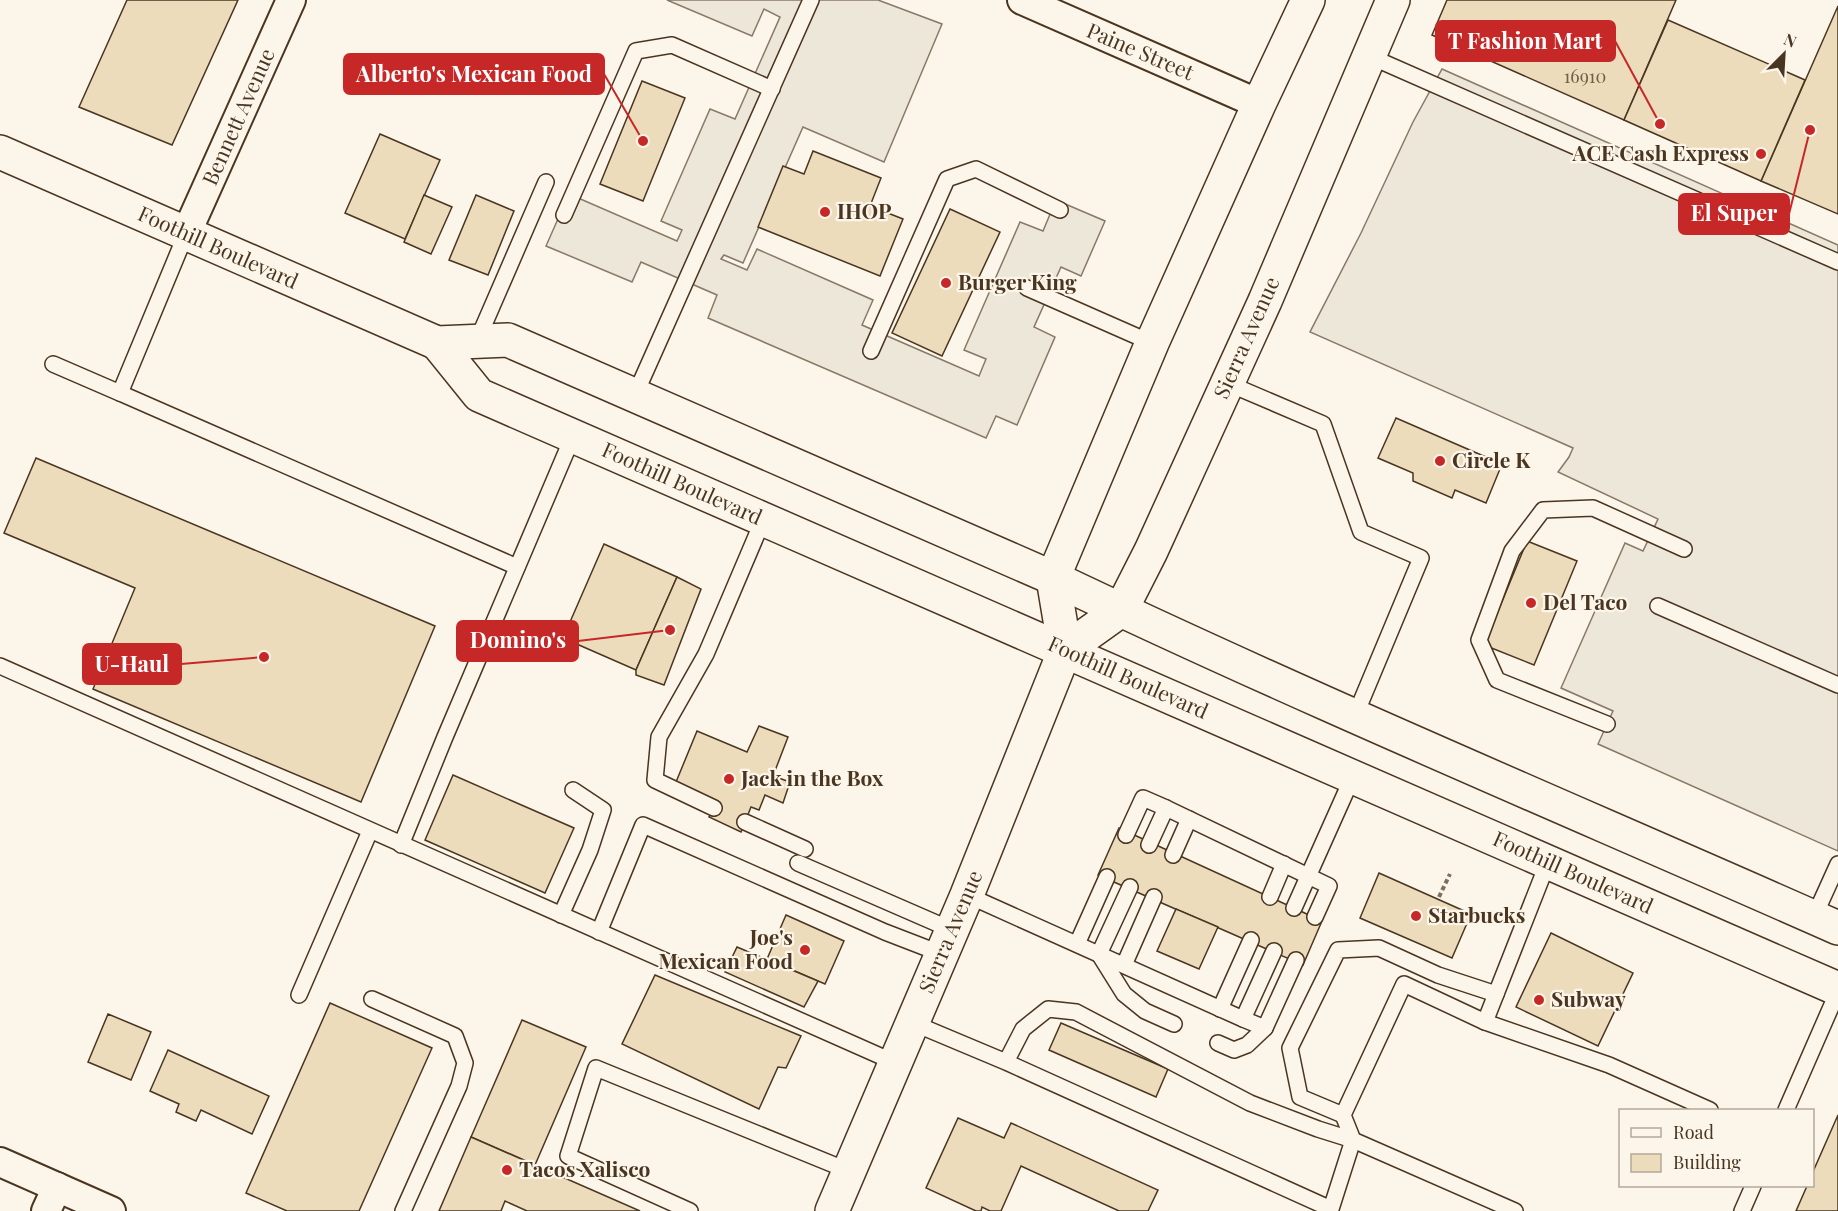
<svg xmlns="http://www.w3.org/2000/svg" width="1838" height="1211" font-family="'Playfair Display',serif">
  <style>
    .parking { fill: #ede7d9; stroke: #887966; stroke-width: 1.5 }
    .building { fill: #ecdcbc; stroke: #4a3520; stroke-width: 1.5 }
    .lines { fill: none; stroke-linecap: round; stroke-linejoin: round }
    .service-casing { stroke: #4a3520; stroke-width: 18 }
    .minor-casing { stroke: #4a3520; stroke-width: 32 }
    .primary-casing { stroke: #4a3520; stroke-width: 36 }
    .path { stroke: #7f6f5c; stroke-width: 4; stroke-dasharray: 4.5 3; stroke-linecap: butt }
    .service { stroke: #fbf6e9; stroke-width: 15 }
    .minor { stroke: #fbf6e9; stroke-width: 28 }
    .primary { stroke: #fbf6e9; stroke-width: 33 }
    .poi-dot { fill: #c62828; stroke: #fbf6e9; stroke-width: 2 }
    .labels { text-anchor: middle; stroke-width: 4.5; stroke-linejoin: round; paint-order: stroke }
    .number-label { font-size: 18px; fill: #725f47 }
    .street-label { font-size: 21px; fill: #4a3520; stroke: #fbf6e9 }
    .poi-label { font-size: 21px; font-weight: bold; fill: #4a3520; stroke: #fbf6e9; text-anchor: start }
    .leader { fill: none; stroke: #c62828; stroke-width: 2 }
    .callout-dot { fill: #c62828; stroke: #fbf6e9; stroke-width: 2 }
    .callout { fill: #c62828; stroke: #c62828; stroke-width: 2 }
    .callout-label { font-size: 22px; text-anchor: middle; font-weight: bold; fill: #fff }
  </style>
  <rect width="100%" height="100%" fill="#fbf6e9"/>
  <!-- parking -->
  <g class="parking">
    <polygon points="667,0 878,0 942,24 884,162 803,127 743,263 724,255 721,259 747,270 757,249 873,300 862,325 979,376 986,359 964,350 1020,222 1043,231 1056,200 1105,221 1081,276 1061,267 1034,327 1055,337 1017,425 996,416 986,438 708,318 717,295 641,262 632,282 546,246 569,194 677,241 682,230 661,221 710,109 735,119 780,17 764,9 752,36"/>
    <polygon points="1442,69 1838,245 1838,851 1598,744 1613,711 1561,688 1625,543 1643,551 1658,519 1558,472 1569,457 1573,448 1310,332 1361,233 1413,122"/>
  </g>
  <!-- building -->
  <g class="building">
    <polygon points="127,0 238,0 172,145 79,107"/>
    <polygon points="1447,0 1676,0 1624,120 1432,35"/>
    <polygon points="1838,6 1838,214 1761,181"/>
    <polygon points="1668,20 1805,80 1761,181 1624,120"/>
    <polygon points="642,81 685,98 643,201 600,184"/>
    <polygon points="380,134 440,160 405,239 345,213"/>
    <polygon points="813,151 881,178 870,206 903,219 880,276 758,227 783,166 804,174"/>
    <polygon points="424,195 452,207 431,254 404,242"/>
    <polygon points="476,195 514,211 488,275 449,260"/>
    <polygon points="950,209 1000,232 942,356 892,333"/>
    <polygon points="1396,418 1502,464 1486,503 1455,490 1452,498 1413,481 1413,473 1378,458"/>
    <polygon points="36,458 435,626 361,802 93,689 135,588 4,533"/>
    <polygon points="1527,541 1577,561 1534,665 1484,645"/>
    <polygon points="604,544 677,577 636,670 563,638"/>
    <polygon points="677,577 701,589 664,685 636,675 636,670"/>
    <polygon points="759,726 788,737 773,776 790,782 783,803 765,795 759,810 751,807 741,832 709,817 718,801 676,782 697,731 747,752"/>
    <polygon points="453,775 574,828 545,893 425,840"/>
    <polygon points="1119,828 1322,921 1303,965 1098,875"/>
    <polygon points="1379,873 1471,914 1452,958 1360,918"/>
    <polygon points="1176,909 1218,927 1199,969 1157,951"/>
    <polygon points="786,915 844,941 825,984 767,959"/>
    <polygon points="1551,933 1633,973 1598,1046 1516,1007"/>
    <polygon points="737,947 818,981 804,1007 725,972"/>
    <polygon points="655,975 801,1036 786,1068 778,1067 759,1109 622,1044"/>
    <polygon points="330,1003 432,1048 359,1211 287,1211 246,1193"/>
    <polygon points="108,1014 151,1032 131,1080 88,1062"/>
    <polygon points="522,1020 586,1047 535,1165 471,1137"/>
    <polygon points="1061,1023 1168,1069 1156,1097 1049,1050"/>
    <polygon points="168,1050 269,1096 252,1134 201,1110 196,1121 176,1112 179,1104 150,1091"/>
    <polygon points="1838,1115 1838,1211 1796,1211 1807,1186 1812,1186 1812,1174"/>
    <polygon points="958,1118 1004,1138 1011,1123 1158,1190 1148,1211 1119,1211 1021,1166 1001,1211 990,1211 982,1207 981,1211 976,1211 926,1188"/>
    <polygon points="471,1137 535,1165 640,1211 527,1211 505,1201 501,1211 439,1211"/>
  </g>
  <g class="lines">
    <defs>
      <g id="service">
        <polyline points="1369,56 1838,262"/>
        <polyline points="564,215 636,51 672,45 772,89"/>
        <polyline points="186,234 120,393 517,567"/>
        <polyline points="1027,288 1152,343"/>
        <polyline points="477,341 546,182"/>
        <polyline points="871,351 947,179 976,169 1060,210"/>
        <polyline points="53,364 120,393"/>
        <polyline points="1227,383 1323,424 1361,532 1421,558 1355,716"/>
        <polyline points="635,395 811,0"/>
        <polyline points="1658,606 1838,685"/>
        <polyline points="0,666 896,1063"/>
        <polyline points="1607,724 1497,680 1479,640 1512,551 1543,510 1593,508 1684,549"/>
        <polyline points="714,808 655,780 659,737 706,654 763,520"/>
        <polyline points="745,822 805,849"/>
        <polyline points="1126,835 1143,798 1166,808"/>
        <polyline points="401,845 445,737 573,436"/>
        <polyline points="1149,845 1166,808 1329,886 1315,917"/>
        <polyline points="1173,855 1189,819"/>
        <polyline points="798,863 952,930"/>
        <polyline points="1130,887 1099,954 1124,994 1145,1011 1174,1024"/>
        <polyline points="967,895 1243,1019 1274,951"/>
        <polyline points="1270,897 1284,864"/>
        <polyline points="1294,908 1353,776"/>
        <polyline points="561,915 590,850 603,810 573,790"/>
        <polyline points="1814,917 1838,864"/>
        <polyline points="599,932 643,825 885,932 942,954"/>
        <polyline points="1077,944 1107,877"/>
        <polyline points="1124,965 1154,897"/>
        <polyline points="299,995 370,831"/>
        <polyline points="372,999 455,1036 465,1063 459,1086 403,1211"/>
        <polyline points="1220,1009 1251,940"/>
        <polyline points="1243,1019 1265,1028 1296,960"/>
        <polyline points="1485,1022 1609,1065 1710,1110"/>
        <polyline points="913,1023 1006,1062 1331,1209 1353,1140 1318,1129 1250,1103 1076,1012 1048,1009 1023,1029 1006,1062"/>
        <polyline points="1218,1043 1234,1050 1247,1045 1265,1028"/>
        <polyline points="1786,1110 1838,991"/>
        <polyline points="1343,1115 1300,1097 1290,1048 1338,950 1379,948 1438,975 1496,994"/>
        <polyline points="690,1211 568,1156 596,1068 849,1171"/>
        <polyline points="1515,1211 1353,1140 1343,1115 1404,984 1485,1022 1548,862"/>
        <polyline points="1742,1211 1753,1186"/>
      </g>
      <g id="minor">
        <polyline points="1022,0 1259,104"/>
        <polyline points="186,234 291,0"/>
        <polyline points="0,1162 111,1211"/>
        <polyline points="46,1211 57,1187"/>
      </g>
      <g id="primary">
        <path d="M0,152L437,343L508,340L1053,578C1311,701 1576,812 1838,928"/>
        <polyline points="437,343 479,395 1838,989"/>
        <polyline points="1065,650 1121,610 1151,551 1265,301 1393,0"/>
        <polyline points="832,1211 967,895 1065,650 1053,578 1152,343 1259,104 1308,0"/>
      </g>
    </defs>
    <!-- service casing -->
    <use href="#service" class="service-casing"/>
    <!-- minor casing -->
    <use href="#minor" class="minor-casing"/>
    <!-- primary casing -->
    <use href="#primary" class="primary-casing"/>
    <!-- path -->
    <polyline class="path" points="1439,897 1450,874"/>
    <!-- service -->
    <use href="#service" class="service"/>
    <!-- minor -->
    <use href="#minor" class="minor"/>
    <!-- primary -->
    <use href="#primary" class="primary"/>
  </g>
  <!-- markers -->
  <g class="poi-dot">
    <circle cx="1761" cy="154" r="6"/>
    <circle cx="825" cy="212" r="6"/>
    <circle cx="946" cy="283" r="6"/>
    <circle cx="1440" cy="461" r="6"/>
    <circle cx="1531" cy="603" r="6"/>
    <circle cx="729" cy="779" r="6"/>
    <circle cx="1416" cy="916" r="6"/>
    <circle cx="805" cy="950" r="6"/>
    <circle cx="1539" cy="1000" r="6"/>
    <circle cx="507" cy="1170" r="6"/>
  </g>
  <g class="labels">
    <!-- number labels -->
    <g class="number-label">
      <text x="1585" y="83">16910</text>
    </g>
    <!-- street labels -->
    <g class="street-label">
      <text transform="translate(1140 52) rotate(23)" y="7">Paine Street</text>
      <text transform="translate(239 117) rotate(-66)" y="7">Bennett Avenue</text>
      <text transform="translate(218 248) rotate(24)" y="7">Foothill Boulevard</text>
      <text transform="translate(1247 338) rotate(-66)" y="7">Sierra Avenue</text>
      <text transform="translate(682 484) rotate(24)" y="7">Foothill Boulevard</text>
      <text transform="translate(1128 678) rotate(24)" y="7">Foothill Boulevard</text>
      <text transform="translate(1573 873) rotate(24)" y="7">Foothill Boulevard</text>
      <text transform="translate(951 932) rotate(-67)" y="7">Sierra Avenue</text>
    </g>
    <!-- poi labels -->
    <g class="poi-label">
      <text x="1749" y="161" text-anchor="end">ACE Cash Express</text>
      <text x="837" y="219">IHOP</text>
      <text x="958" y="290">Burger King</text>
      <text x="1452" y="468">Circle K</text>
      <text x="1543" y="610">Del Taco</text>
      <text x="741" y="786">Jack in the Box</text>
      <text x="1428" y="923">Starbucks</text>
      <text x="793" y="945" text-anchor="end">Joe's<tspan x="793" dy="24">Mexican Food</tspan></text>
      <text x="1551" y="1007">Subway</text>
      <text x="519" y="1177">Tacos Xalisco</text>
    </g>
  </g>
  <!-- callouts -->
  <path class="leader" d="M1660 124L1615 41M643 141L604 74M1810 130L1789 214M670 630L578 641M264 657L181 664"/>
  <g class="callout-dot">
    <circle cx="1660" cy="124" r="6"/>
    <circle cx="643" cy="141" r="6"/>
    <circle cx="1810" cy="130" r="6"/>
    <circle cx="670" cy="630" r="6"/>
    <circle cx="264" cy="657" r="6"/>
  </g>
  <g class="callout">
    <rect x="1436" y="21" width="179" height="40" rx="6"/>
    <rect x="344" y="54" width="260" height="40" rx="6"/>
    <rect x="1679" y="194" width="110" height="40" rx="6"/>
    <rect x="457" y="621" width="121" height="40" rx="6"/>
    <rect x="83" y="644" width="98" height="40" rx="6"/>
  </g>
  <g class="callout-label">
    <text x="1525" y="49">T Fashion Mart</text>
    <text x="474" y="82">Alberto's Mexican Food</text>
    <text x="1734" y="221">El Super</text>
    <text x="518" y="648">Domino's</text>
    <text x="132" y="672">U-Haul</text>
  </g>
  <!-- legend -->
  <rect x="1619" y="1109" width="195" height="78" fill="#fbf6e9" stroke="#b4a999" stroke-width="1.5"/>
  <rect x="1631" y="1128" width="30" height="9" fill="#fbf6e9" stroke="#b4a999" stroke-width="1.5"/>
  <text x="1673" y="1139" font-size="18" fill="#4a3520">Road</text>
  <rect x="1631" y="1154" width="30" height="18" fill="#ecdcbc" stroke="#b4a999" stroke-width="1.5"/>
  <text x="1673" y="1169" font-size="18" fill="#4a3520">Building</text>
  <!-- north arrow -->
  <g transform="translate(1784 54) rotate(24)" stroke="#fbf6e9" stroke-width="4.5" paint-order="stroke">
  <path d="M0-4.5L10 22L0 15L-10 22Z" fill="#4a3520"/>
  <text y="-9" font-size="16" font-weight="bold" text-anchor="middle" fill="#4a3520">N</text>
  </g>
</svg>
